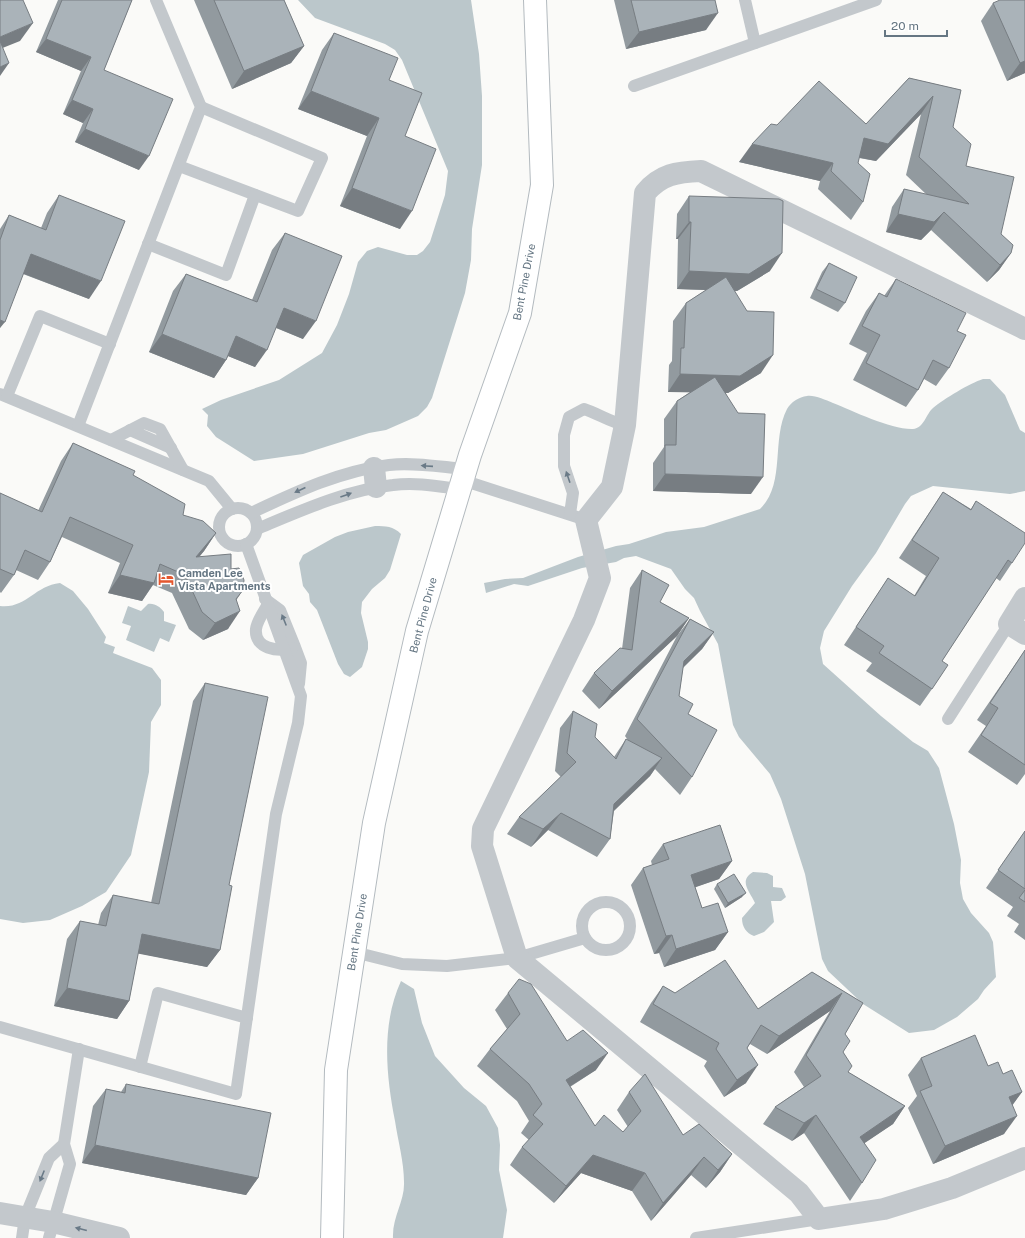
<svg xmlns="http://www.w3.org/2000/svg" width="1025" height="1238" font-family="'Public Sans',sans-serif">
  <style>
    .water { fill: #bbc7cb }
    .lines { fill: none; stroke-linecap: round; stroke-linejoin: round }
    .secondary-casing { stroke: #b3babf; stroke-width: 24 }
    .lane { stroke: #c3c8cc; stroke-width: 12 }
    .street { stroke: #c3c8cc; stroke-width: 22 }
    .secondary { stroke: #fff; stroke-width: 22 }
    .wall { fill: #929a9f }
    .shaded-wall { fill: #777d82 }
    .building { fill: #aab3b9; stroke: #777d82 }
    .oneway { fill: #6a7a87 }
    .labels { text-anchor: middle; stroke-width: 4; stroke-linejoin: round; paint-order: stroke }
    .street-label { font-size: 11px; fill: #657683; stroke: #fff }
    .poi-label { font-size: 11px; font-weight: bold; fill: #657683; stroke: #fff; text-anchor: start }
  </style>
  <rect width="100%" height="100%" fill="#fafaf8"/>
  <!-- water -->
  <g class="water">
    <polygon points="298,0 471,0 479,54 482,96 482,165 472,229 471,260 465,293 432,398 427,407 418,416 386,430 369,433 303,454 254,461 216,437 207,426 208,415 202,409 221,400 279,380 322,353 337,325 349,294 358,262 367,251 378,247 407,255 417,255 423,251 430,242 445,195 448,171 402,60 395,50 385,44 315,18"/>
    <path d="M983,379H990L1005,395L1020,430L1025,433V491L1010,494L933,486L911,496L905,504L876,553L852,586L824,631L820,648L823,664L881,716L913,742L928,751L939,768L954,824L961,860L960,883L963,899L971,913L989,933L993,942L996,977L984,990L978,999L957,1017L934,1030L909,1033L863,1004L828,971L822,959L805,874L781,799L770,774L739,737L733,725L718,644L700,611L694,598L685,589L671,569L636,556L624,558L616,562L582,568L528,586L514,584L486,593L484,583L505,579L523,578L578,557L616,546L629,544L666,532L704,527L760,509C786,484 771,440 787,409C791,402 799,397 807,396C815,395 825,400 833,403C853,411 892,430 913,429C924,428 926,414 933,408C944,399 970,383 983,379Z"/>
    <path d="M375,526C386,526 393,526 401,534L390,570L385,578L372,589L362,602L361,613L368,642V649L362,667L350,677L344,674L338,664L317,610L310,602L309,594L303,586L299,563L303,555L335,537L348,532Z"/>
    <path d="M60,583L73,591L88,609L106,637L104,643L115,647L113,653L152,668L161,680V705L151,722L149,772L131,855L106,892L82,906L50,920L23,923L0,919V606C26,609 34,586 60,583Z"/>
    <path d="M148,604C155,603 160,607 164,612V621L176,625L169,642L160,638L154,652L126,640L131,626L122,623L128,606L141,611Z"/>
    <path d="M753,872L767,873L773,876V887L782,888L786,897L781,901H771L774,922L764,932L754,936C746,933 742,927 742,918L755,903C750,892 738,881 753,872Z"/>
    <path d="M401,981L414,989L422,1023L435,1056L464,1088L486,1106L498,1128L500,1145L499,1170L507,1210L503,1238H393C392,1217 405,1201 404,1182C404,1162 398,1141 395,1121C386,1075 381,1025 401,981Z"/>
  </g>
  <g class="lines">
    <defs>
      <polyline id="secondary" points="332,1238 336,1070 374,823 417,631 470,455 520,313 542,185 535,0"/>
    </defs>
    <!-- secondary casing -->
    <use href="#secondary" class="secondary-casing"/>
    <!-- lane -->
    <g class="lane">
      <polyline points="745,0 755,43"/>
      <polyline points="634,86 876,0"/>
      <polyline points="179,166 298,211 322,158 201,107"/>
      <polyline points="148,244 226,275 255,195"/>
      <polyline points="0,394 209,481 232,509"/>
      <polyline points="7,396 40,316 110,344"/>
      <polyline points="78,426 201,107 156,0"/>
      <polyline points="130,430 171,448"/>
      <polyline points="111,440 144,423 160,429 183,470"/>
      <polyline points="462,480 577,517"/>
      <circle cx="238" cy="527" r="19"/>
      <path d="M251,513C296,492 340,471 389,465C414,462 441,467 465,469"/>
      <path d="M570,514L573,493L564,466V435L569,417L584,409C597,413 612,423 625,425"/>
      <path d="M257,529C300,511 346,490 393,485C415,482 437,486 459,489"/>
      <polyline points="265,599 280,610 295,647 301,663 299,684"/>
      <path d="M267,606C263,613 257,621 256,629C254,649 278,652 292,648"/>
      <polyline points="948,719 1009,624"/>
      <circle cx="606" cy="926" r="24"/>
      <polyline points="354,952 402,964 447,966 517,958 585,938"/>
      <polyline points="0,1027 236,1094 276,814 298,723 301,696 246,544"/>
      <polyline points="140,1067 158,993 247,1018"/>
      <polyline points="22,1238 25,1217 49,1158 64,1144"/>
      <polyline points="49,1238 70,1164 64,1144 79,1049"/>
      <polyline points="696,1238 819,1219"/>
    </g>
    <!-- street -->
    <g class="street">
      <path d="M1025,329L701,171C677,172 661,174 645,193L625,425L612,487L586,520L600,578L584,620L483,829L482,846L517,958L799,1193L819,1219L884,1209L952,1188L1025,1158"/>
      <polyline points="374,468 376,487"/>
      <polyline points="1025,598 1009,624 1025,634"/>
      <polyline points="0,1213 53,1222 119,1238"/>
    </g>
    <!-- secondary -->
    <use href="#secondary" class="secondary"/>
  </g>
  <!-- wall -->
  <g class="wall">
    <polygon points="58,0 132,0 104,70 139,170 75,142 83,123 63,114 81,71 36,52"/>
    <polygon points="194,0 284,0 304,46 291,63 232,89"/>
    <polygon points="614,0 715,0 706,30 626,49"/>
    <polygon points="1025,0 1025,73 1007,81 981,21 993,3"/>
    <polygon points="334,33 389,80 405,136 400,229 340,206 367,136 298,109 322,50"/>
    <polygon points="909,78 961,90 953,127 966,166 1011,253 999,270 987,282 931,230 921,240 886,232 892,207 904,189 927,195 906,175 921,114 876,161 859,158 858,163 863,202 851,220 818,189 820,181 739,162 777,125 866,124"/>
    <polygon points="59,195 89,299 23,274 0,328 0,229 9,215 41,228 47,213"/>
    <polygon points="689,196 770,271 737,291 735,291 761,373 728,393 726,393 751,494 653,491 653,463 664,447 664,419 677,401 690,392 668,392 669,365 672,361 673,321 686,303 706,290 677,289 678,239 676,239 677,214"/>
    <polygon points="285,233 303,339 276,328 255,367 228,356 226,360 214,378 149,352 173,291 186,274 252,300 272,250"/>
    <polygon points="829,263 845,303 838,312 810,298 822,272"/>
    <polygon points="896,279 957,331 949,368 936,386 924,379 918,390 906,407 853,380 867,353 849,344 866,311 879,293 884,296"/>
    <polygon points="73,443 133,475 183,515 216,533 204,551 199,557 231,569 236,600 228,629 203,640 189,629 172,593 153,585 142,601 108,593 120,563 62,537 50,562 38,580 16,570 14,575 1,593 0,592 0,493 38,511 61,461"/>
    <polygon points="943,492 971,509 976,501 1012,563 1000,581 996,578 942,661 932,689 920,706 866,671 872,663 844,645 888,578 914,596 926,576 899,558"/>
    <polygon points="642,570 660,602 689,618 677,636 599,709 582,691 594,673 622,649 630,588"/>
    <polygon points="690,619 714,632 702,649 683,668 679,696 688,714 692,777 680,795 655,769 650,776 614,811 610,839 597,857 548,830 531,847 507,834 519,817 561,777 555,771 560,728 573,711 595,737 614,757 626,739 628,740 625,736 677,636"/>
    <polygon points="1025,650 1025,774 1017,785 968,752 986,726 977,720"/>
    <polygon points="205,683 229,885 220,950 207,967 138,953 129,1001 117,1019 54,1006 67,939 80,921 98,925 101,913 113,895 151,903 193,701"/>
    <polygon points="1025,831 1025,940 1014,932 1019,924 1007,916 1013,907 986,888"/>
    <polygon points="663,844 732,861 719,879 695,887 702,908 728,932 715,950 664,967 659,953 654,954 631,885 643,868 652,865 651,861"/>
    <polygon points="717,884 742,897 725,908 714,889"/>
    <polygon points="812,972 863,1003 845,1034 843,1052 848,1072 905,1106 893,1124 864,1143 862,1183 850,1201 804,1133 792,1141 763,1124 775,1107 804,1087 794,1072 830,1011 767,1054 750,1044 747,1048 746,1083 724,1097 704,1066 707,1061 640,1022 651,1003 663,986 675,993 758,1009"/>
    <polygon points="508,993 567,1041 596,1070 570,1087 595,1126 623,1132 628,1127 617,1110 629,1092 683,1135 732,1154 720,1172 706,1188 691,1175 651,1221 632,1191 581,1173 554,1203 510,1165 522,1147 529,1140 521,1133 529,1121 517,1101 477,1066 490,1049 507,1029 495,1010"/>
    <polygon points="921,1058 988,1066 1003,1074 1022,1092 1012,1105 1004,1134 933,1164 908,1108 917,1096 908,1075"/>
    <polygon points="126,1084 258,1178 246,1195 82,1163 93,1106 106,1089 121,1092"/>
  </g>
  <!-- shaded-wall -->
  <g class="shaded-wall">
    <polygon points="718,13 706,30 626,49 639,32"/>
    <polygon points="33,23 20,41 0,49 0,37"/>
    <polygon points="46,39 91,57 81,71 36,52"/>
    <polygon points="304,46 291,63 232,89 244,71"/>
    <polygon points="1025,61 1025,73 1007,81 1020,63"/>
    <polygon points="9,63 0,76 0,67"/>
    <polygon points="311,91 379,118 367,136 298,109"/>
    <polygon points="933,96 921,114 876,161 851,156 864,138"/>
    <polygon points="72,100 93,109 83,123 63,114"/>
    <polygon points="85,129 149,156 139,170 75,142"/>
    <polygon points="752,144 833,163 820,181 739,162"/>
    <polygon points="352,188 412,211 400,229 340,206"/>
    <polygon points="944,212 931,230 921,240 886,232 898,214"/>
    <polygon points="689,222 691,222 678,239 676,239"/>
    <polygon points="782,253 770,271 737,291 677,289 689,271"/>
    <polygon points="1011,253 999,270 987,282 1000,265"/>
    <polygon points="31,254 101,281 89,299 19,272"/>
    <polygon points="284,308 316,321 303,339 272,326"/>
    <polygon points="0,320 5,322 0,328"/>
    <polygon points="162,334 226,360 214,378 149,352"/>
    <polygon points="236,336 267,350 255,367 223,354"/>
    <polygon points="773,355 761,373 728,393 668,392 680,374"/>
    <polygon points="665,474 763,477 751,494 653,491"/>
    <polygon points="216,533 204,551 184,575 196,557"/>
    <polygon points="120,575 154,583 142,601 108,593"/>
    <polygon points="243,590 231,608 236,599"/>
    <polygon points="240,611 228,629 203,640 215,623"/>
    <polygon points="689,618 677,636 599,709 612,691"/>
    <polygon points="714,632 702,649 671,679 684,661"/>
    <polygon points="662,758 650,776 602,822 614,804"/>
    <polygon points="561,813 548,830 531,847 543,829"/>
    <polygon points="732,861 719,879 679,893 691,875"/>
    <polygon points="746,893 742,897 725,908 728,903"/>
    <polygon points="728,932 715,950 664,967 676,949"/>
    <polygon points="142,934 220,950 207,967 130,952"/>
    <polygon points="672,935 659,953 654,954 666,936"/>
    <polygon points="67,988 129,1001 117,1019 54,1006"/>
    <polygon points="842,993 830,1011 767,1054 779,1036"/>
    <polygon points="608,1053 596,1070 553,1097 566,1080"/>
    <polygon points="758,1065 746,1083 724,1097 737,1080"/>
    <polygon points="1022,1092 1009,1110 1009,1097"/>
    <polygon points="905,1106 893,1124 847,1155 860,1137"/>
    <polygon points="816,1115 804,1133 792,1141 804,1123"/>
    <polygon points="1017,1116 1004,1134 933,1164 945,1146"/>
    <polygon points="95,1145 258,1178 246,1195 82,1163"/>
    <polygon points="732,1154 720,1172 706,1188 718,1170"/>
    <polygon points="593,1155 645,1173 632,1191 581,1173 554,1203 566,1186"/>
    <polygon points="704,1157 691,1175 651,1221 663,1203"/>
  </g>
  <!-- building -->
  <g class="building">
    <polygon points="0,0 23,0 33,23 0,37"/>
    <polygon points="62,0 132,0 104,70 173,99 149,156 85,129 93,109 72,100 91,57 46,39"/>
    <polygon points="214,0 284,0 304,46 244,71"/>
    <polygon points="631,0 715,0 718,13 639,32"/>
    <polygon points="1000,0 1025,0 1025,61 1020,63 993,3"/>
    <polygon points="334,33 398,58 389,80 422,93 405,136 436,149 412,211 352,188 379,118 311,91"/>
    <polygon points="0,41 9,63 0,67"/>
    <polygon points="909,78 961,90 953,127 971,144 966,166 1014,177 1001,234 1013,245 1011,253 1000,265 944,212 934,222 898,214 904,189 969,204 919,157 933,96 888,144 864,138 858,163 870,174 863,202 831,171 833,163 752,144 771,124 777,125 819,81 866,124"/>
    <polygon points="59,195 125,221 101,281 31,254 5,322 0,320 0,240 9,215 46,230"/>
    <polygon points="689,196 779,199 783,201 782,253 749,274 689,271 691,222 689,222"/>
    <polygon points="285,233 342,256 316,321 284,308 267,350 236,336 226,360 162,334 186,274 257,302"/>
    <polygon points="829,263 857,277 845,303 816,289"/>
    <polygon points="726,277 747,311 774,312 773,355 740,376 680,374 681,348 684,348 686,303"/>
    <polygon points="896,279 966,313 957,331 966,335 949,368 933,360 918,390 866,363 880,335 862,326 879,293 887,297"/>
    <polygon points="715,377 738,413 765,414 763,477 665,474 665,445 676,445 677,401"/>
    <polygon points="73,443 135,471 133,475 185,504 183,515 203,521 216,533 196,557 231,554 231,569 239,568 244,580 243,590 236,599 240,611 215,623 202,612 185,575 160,564 154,583 120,575 133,545 70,517 50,562 25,550 14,575 0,569 0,493 42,512"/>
    <polygon points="943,492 971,510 976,501 1025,533 1025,543 1012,563 1008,560 942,661 948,665 932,689 879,653 884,646 856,627 888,578 915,596 932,569 939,558 912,540"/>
    <polygon points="642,570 669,585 660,602 689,618 612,691 594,673 620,648 632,650"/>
    <polygon points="690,619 714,632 684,661 679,696 693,704 688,714 717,730 692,777 637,719"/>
    <polygon points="1025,650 1025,765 981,735 998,708 990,703"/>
    <polygon points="205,683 268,697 229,885 232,886 220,950 142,934 129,1001 67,988 80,921 106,926 113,895 159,904"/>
    <polygon points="573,711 597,724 595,737 616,759 626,739 662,758 614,804 610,839 561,813 543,829 519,817 576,762 567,753"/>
    <polygon points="720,825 732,861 691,875 702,908 718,903 728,932 676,949 672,935 666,936 643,868 669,859 663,844"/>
    <polygon points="1025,831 1025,889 998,870"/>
    <polygon points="734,874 746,893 728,903 717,884"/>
    <polygon points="1025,890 1025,902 1019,898"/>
    <polygon points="725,960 758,1009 812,972 863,1003 845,1034 850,1041 843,1052 852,1066 848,1072 905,1106 860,1137 876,1160 862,1183 816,1115 804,1123 775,1107 821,1076 806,1055 842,993 779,1036 761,1025 747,1048 758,1065 737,1080 716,1049 719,1043 653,1004 663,986 675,993"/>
    <polygon points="519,979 531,984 567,1041 583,1030 608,1053 566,1080 595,1126 604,1115 623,1132 641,1111 629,1092 645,1074 683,1135 699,1124 732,1154 718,1170 704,1157 663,1203 645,1173 593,1155 566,1186 522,1147 543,1124 533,1115 542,1104 529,1084 490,1049 520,1014 508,993"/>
    <polygon points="975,1035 988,1066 998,1062 1003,1074 1012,1070 1022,1092 1009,1097 1017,1116 945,1146 920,1091 932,1086 921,1058"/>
    <polygon points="126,1084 271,1113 258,1178 95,1145 106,1089 125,1093"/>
  </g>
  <!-- one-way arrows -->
  <defs><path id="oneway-solid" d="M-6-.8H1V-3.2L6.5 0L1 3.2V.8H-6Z"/></defs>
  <g class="oneway">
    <use href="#oneway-solid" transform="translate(427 466) rotate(-176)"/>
    <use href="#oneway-solid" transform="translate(568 477) rotate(-109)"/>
    <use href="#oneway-solid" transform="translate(300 490) rotate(155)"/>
    <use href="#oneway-solid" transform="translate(346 495) rotate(-20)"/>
    <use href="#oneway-solid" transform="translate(284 620) rotate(-112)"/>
    <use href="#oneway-solid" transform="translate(42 1176) rotate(112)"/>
    <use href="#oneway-solid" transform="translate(81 1229) rotate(-166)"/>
  </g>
  <!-- icons -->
  <defs>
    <symbol id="hotel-bare" viewBox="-9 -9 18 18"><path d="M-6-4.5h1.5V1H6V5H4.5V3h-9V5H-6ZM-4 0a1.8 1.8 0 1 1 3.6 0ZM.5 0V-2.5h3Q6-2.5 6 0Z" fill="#e4572e" stroke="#fff" stroke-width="2.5" paint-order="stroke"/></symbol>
  </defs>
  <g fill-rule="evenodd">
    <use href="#hotel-bare" x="155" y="568" width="22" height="22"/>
  </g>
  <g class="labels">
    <!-- street labels -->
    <g class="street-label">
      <text transform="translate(524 282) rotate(-79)" y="4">Bent Pine Drive</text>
      <text transform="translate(423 615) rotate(-75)" y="4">Bent Pine Drive</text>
      <text transform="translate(357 932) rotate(-81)" y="4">Bent Pine Drive</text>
    </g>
    <!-- poi labels -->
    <g class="poi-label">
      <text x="178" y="577">Camden Lee<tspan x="178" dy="13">Vista Apartments</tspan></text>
    </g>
  </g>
  <!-- scale -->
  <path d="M885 30v6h62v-6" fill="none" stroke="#657683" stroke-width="2"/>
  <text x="891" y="30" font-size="12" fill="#657683" stroke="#ffffff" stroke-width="3" paint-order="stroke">20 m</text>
</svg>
